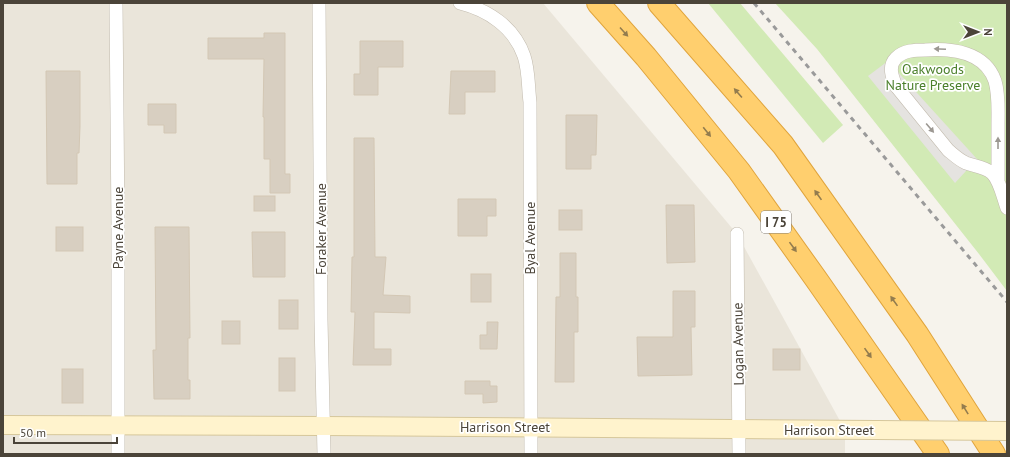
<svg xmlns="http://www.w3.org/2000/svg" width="1010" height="457" font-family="'PT Sans',sans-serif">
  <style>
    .residential { fill: #eae5da }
    .green { fill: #d2eab5 }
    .parking { fill: #e5e3e0 }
    .building { fill: #d8cfc1; stroke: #d3c7b4 }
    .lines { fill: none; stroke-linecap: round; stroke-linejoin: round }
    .street-casing { stroke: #c2bbae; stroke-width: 14 }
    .secondary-casing { stroke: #d6c79b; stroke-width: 20 }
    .highway-casing { stroke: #e0a43c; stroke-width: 24 }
    .street { stroke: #fff; stroke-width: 13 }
    .secondary { stroke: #fff3cd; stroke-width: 18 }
    .highway { stroke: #ffcf6e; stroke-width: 22 }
    .rail { stroke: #9a9a9a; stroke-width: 3; stroke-dasharray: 5 5; stroke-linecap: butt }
    .secondary-bridge-casing { stroke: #d6c79b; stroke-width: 20; stroke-linecap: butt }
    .secondary-bridge { stroke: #fff3cd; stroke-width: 18 }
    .oneway { fill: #937c4e }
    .oneway2 { fill: #9c9892 }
    .labels { text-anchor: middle; stroke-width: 3.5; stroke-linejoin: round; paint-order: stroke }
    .shield { fill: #fff; stroke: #817c74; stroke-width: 1 }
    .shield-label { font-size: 13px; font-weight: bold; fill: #4b4439 }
    .park-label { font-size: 14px; fill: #4a7f2a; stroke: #fff }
    .street-label { font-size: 14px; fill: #4b4439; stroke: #fff }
  </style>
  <rect width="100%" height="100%" fill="#f6f3ec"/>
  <!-- residential -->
  <polygon class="residential" points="3,3 543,3 737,234 845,430 845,454 3,454"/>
  <!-- green -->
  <g class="green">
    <polygon points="708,3 740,3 843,125 823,143"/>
    <polygon points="775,3 1007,3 1007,291 979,254 817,49"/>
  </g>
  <!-- parking -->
  <polygon class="parking" points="888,61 977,159 955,183 868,76"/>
  <!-- building -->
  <g class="building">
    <polygon points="264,33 285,33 285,174 290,174 290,193 270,193 270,159 264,159 264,117 263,117 264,59 208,59 208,38 264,38"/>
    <polygon points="360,41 403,41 403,67 378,67 378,95 354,95 354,74 360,74"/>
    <polygon points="46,71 80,71 80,126 79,153 77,153 77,184 47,184"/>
    <polygon points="451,71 495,71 495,92 465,92 465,114 449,114"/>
    <polygon points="148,104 176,104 176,133 164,133 164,125 148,125"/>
    <polygon points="566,115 597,115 596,155 591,155 591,169 566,169"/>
    <polygon points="354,138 374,138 375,257 386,257 383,295 410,296 410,313 374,312 374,349 391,349 391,365 353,365 355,312 351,312 352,257 354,257"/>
    <rect x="254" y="196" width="21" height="15"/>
    <polygon points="458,199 496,199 496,216 487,216 487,236 458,236"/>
    <polygon points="666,205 694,205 695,262 667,263"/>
    <rect x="559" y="210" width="23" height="20"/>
    <rect x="56" y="227" width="27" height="24"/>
    <polygon points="155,227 189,227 190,338 188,338 188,380 190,380 190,399 154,399 153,350 156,350"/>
    <polygon points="252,232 285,232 285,277 253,277"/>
    <polygon points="560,253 576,253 576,297 578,297 578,332 574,332 574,382 555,382 556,297 560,297"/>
    <rect x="471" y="274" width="20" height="28"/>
    <polygon points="673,291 695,291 695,327 691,327 692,375 638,376 637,337 673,337"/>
    <rect x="279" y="300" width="19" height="29"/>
    <rect x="222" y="321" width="18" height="23"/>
    <polygon points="487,322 498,322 497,349 480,349 480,335 487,335"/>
    <rect x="773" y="349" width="27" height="21"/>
    <rect x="279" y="358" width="16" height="33"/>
    <rect x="62" y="369" width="21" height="34"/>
    <polygon points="465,381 490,381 490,386 497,386 497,402 483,403 483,394 465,394"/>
  </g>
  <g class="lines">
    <defs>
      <g id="street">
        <polyline points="116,3 118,225 118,454"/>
        <polyline points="319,3 321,320 324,454"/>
        <path d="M460,3C488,10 514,27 524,56C529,71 528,87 530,102L531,454"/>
        <path d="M998,182C998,162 998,143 998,124C998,109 999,95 995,81C985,52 952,48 925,50C916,50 904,50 896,58C888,66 892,77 896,86L948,150C954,155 959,160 966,163C974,166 985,167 992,173C1000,181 1003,197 1007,208"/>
        <polyline points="737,234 739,454"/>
      </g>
      <polyline id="secondary" points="3,425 324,426 876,430"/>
      <g id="highway">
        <polyline points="598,3 646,57 739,171 816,279 938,454"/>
        <polyline points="659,3 783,145 917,334 994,454"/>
      </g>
    </defs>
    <!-- street casing -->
    <use href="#street" class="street-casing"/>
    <!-- secondary casing -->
    <use href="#secondary" class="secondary-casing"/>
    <!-- highway casing -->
    <use href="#highway" class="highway-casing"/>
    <!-- street -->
    <use href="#street" class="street"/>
    <!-- secondary -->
    <use href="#secondary" class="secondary"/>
    <!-- highway -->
    <use href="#highway" class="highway"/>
    <!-- rail -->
    <polyline class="rail" points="754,3 1007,302"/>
    <defs>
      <polyline id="secondary-bridge" points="876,430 1007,431"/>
    </defs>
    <!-- secondary-bridge casing -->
    <use href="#secondary-bridge" class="secondary-bridge-casing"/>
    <!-- secondary-bridge -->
    <use href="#secondary-bridge" class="secondary-bridge"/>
  </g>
  <!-- one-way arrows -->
  <defs><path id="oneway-solid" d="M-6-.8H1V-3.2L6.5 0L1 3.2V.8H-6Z"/></defs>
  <g class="oneway">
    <use href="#oneway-solid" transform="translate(624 32) rotate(48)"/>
    <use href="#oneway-solid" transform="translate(738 93) rotate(-131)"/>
    <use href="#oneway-solid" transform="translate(707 132) rotate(51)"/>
    <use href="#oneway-solid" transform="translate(818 195) rotate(-125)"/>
    <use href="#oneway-solid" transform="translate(793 247) rotate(54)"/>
    <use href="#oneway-solid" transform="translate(894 301) rotate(-125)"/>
    <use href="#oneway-solid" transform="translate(868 353) rotate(55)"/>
    <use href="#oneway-solid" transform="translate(965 409) rotate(-122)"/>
  </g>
  <g class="oneway2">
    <use href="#oneway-solid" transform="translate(940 49) rotate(-177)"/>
    <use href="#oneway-solid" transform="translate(930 128) rotate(50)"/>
    <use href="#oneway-solid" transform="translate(998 143) rotate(-90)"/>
  </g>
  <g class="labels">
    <!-- shield labels -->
    <rect class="shield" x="761" y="211" width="30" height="22" rx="3"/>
    <g class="shield-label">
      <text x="776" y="227">I 75</text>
    </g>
    <!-- park labels -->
    <g class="park-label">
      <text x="933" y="74">Oakwoods<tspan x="933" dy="16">Nature Preserve</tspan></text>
    </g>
    <!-- street labels -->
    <g class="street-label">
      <text transform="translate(118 228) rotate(-90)" y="5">Payne Avenue</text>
      <text transform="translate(321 229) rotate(-90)" y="5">Foraker Avenue</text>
      <text transform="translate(530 238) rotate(-90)" y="5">Byal Avenue</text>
      <text transform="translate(738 344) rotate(-91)" y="5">Logan Avenue</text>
      <text x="505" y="432">Harrison Street</text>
      <text x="829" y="435">Harrison Street</text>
    </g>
  </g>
  <!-- border -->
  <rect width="1010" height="457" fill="none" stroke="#4b4439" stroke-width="8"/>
  <!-- north arrow -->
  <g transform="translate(978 32) rotate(90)" stroke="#ffffff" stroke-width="3" paint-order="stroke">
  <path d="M0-3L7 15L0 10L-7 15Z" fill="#4b4439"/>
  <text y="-6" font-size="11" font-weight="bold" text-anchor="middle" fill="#4b4439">N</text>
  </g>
  <!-- scale -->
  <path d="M14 437v6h103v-6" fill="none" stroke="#4b4439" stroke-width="2"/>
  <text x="20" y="437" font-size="12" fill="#4b4439" stroke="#ffffff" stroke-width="3" paint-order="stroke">50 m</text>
</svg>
